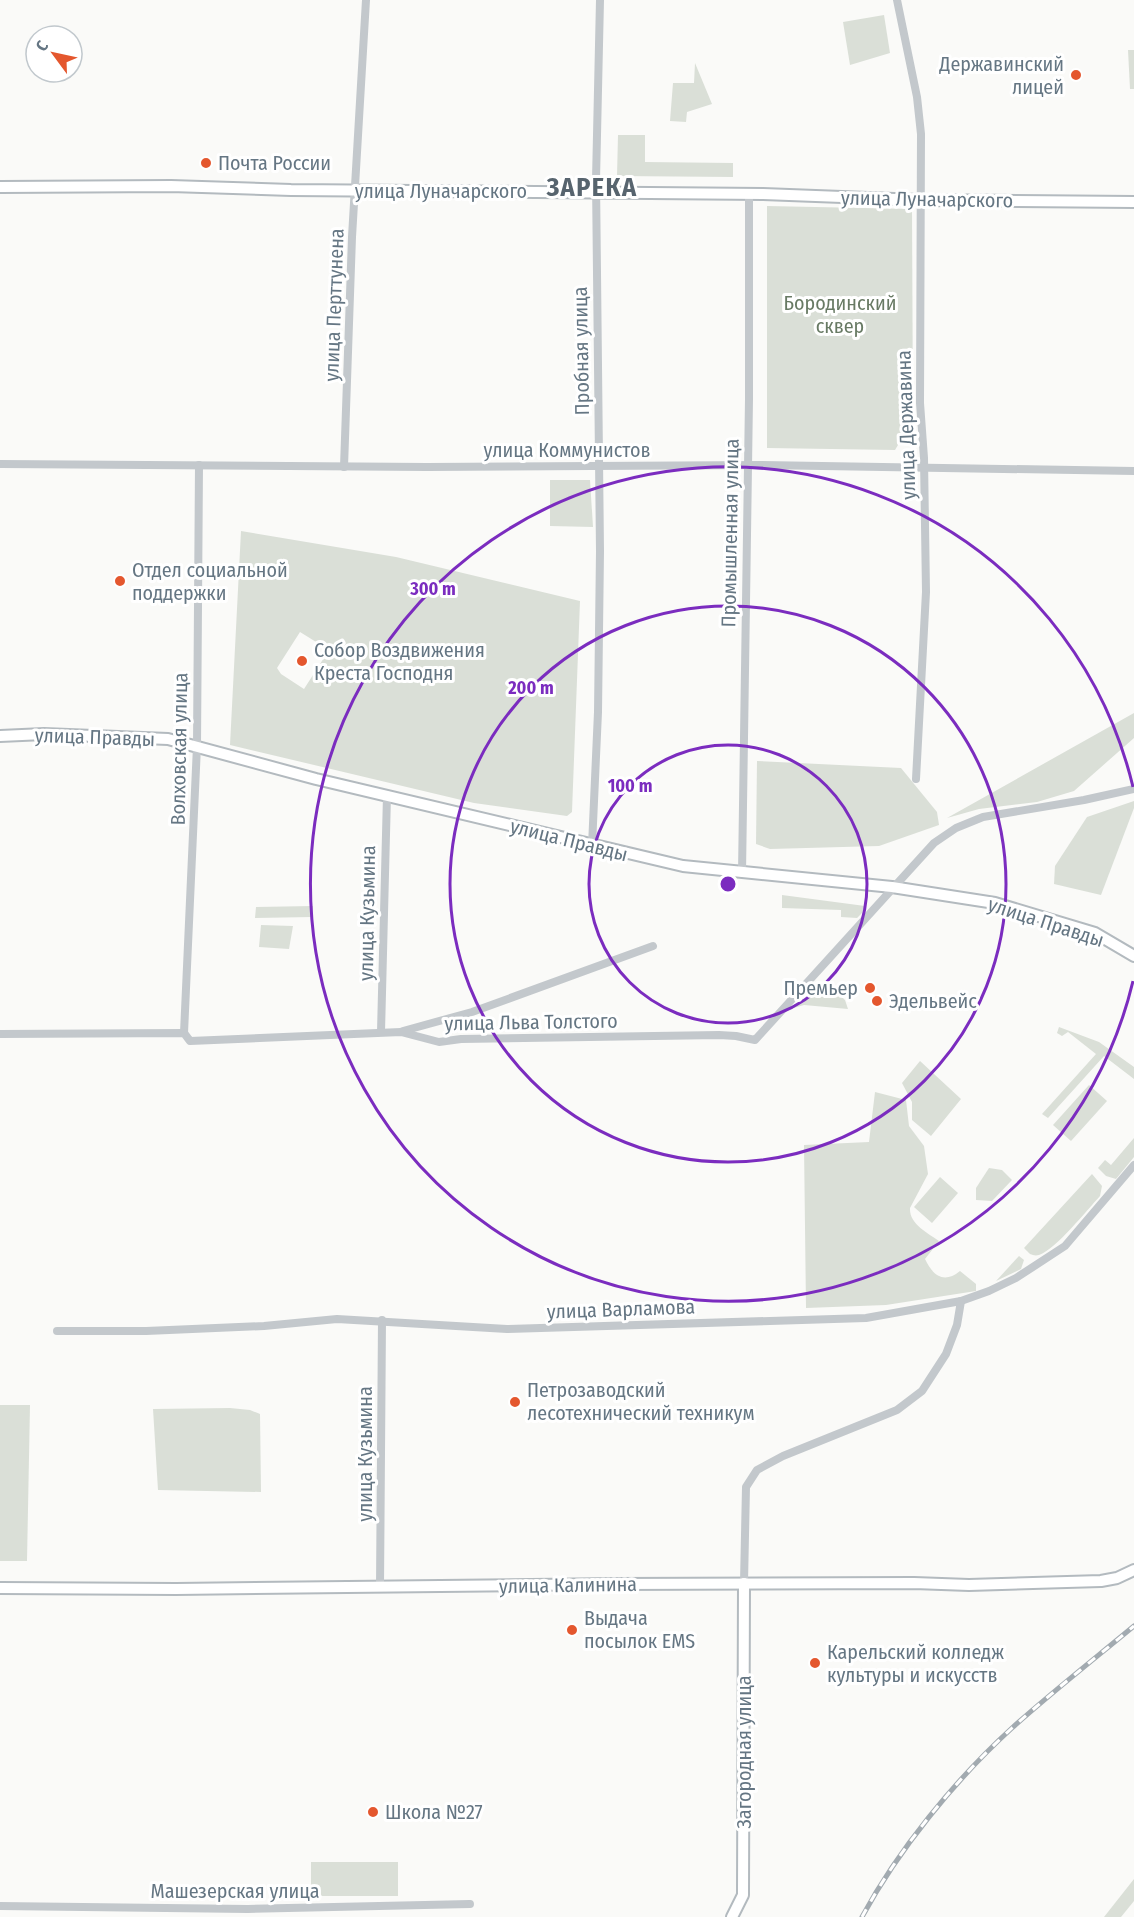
<svg xmlns="http://www.w3.org/2000/svg" width="1134" height="1917" font-family="'Fira Sans Condensed',sans-serif">
  <style>
    .green { fill: #dadfd7; fill-rule: evenodd }
    .lines { fill: none; stroke-linecap: round; stroke-linejoin: round }
    .secondary-casing { stroke: #b3babf; stroke-width: 14 }
    .street { stroke: #c3c8cc; stroke-width: 8 }
    .secondary { stroke: #fff; stroke-width: 10 }
    .rail-casing { stroke: #a2aab0; stroke-width: 5 }
    .rail { stroke: #fff; stroke-width: 3; stroke-dasharray: 9; stroke-linecap: butt }
    .ring { fill: none; stroke: #7b2cbf; stroke-width: 3 }
    .poi-dot { fill: #e4572e; stroke: #fff; stroke-width: 2 }
    .labels { text-anchor: middle; stroke-width: 6; stroke-linejoin: round; paint-order: stroke }
    .poi-label { font-size: 20px; fill: #657683; stroke: #fff; text-anchor: start }
    .street-label { font-size: 20px; fill: #657683; stroke: #fff }
    .park-label { font-size: 20px; fill: #687a64; stroke: #fff }
    .district-label { font-size: 26px; font-weight: bold; letter-spacing: 1.5px; fill: #57646e; stroke: #fff }
    .centre { fill: #7b2cbf; stroke: #fff; stroke-width: 3 }
    .ring-label { font-size: 18px; text-anchor: middle; font-weight: bold; fill: #7b2cbf; stroke: #fff; stroke-width: 6; stroke-linejoin: round; paint-order: stroke }
  </style>
  <rect width="100%" height="100%" fill="#fafaf8"/>
  <!-- green -->
  <g class="green">
    <polygon points="884,15 890,53 850,65 843,22"/>
    <polygon points="1128,50 1134,50 1134,89 1130,89"/>
    <polygon points="695,63 712,104 687,112 686,122 670,121 673,83 694,83"/>
    <polygon points="618,135 645,135 645,162 733,163 733,177 617,176"/>
    <polygon points="767,206 912,209 913,420 895,450 767,448"/>
    <polygon points="550,480 590,480 593,527 550,526"/>
    <path d="M241,531L396,557L580,601L572,812L567,816L474,803L230,745ZM300,632L329,650L304,689L281,674L277,668Z"/>
    <polygon points="1134,713 1134,738 1074,791 1037,802 979,809 947,818"/>
    <polygon points="757,761 901,768 937,812 939,825 879,846 770,849 756,844"/>
    <polygon points="1134,801 1134,808 1101,895 1054,884 1055,866 1087,817"/>
    <polygon points="782,895 865,906 862,913 857,918 841,917 841,910 782,908"/>
    <polygon points="313,906 312,917 255,918 256,907"/>
    <polygon points="261,925 293,926 289,949 259,947"/>
    <polygon points="826,982 845,1000 848,1009 804,1005 790,1009"/>
    <polygon points="1059,1027 1099,1042 1134,1067 1134,1079 1104,1056 1048,1118 1042,1114 1096,1054 1068,1032 1062,1036 1057,1033"/>
    <polygon points="920,1061 961,1099 931,1136 912,1120 912,1102 902,1083"/>
    <polygon points="1089,1085 1107,1101 1071,1141 1053,1125"/>
    <path d="M875,1092L906,1100L909,1126L924,1146L928,1174L910,1208C909,1224 928,1233 939,1241L925,1259C933,1276 944,1284 960,1271L976,1284V1291L886,1305L806,1308L804,1145L869,1142Z"/>
    <polygon points="1134,1138 1134,1157 1116,1179 1106,1176 1098,1168 1105,1160 1111,1165"/>
    <polygon points="989,1168 1002,1170 1012,1180 992,1201 976,1200 976,1188"/>
    <path d="M1092,1174L1102,1186L1100,1196C1087,1210 1056,1249 1039,1255C1035,1256 1033,1255 1030,1254L1024,1248Z"/>
    <polygon points="940,1177 958,1193 932,1223 914,1207"/>
    <polygon points="1019,1256 1024,1260 1021,1269 996,1281"/>
    <polygon points="0,1405 30,1405 27,1561 0,1561"/>
    <polygon points="230,1408 250,1410 260,1414 261,1492 158,1490 153,1409"/>
    <rect x="311" y="1862" width="87" height="34"/>
    <polygon points="1134,1879 1134,1901 1121,1917 1104,1917"/>
  </g>
  <g class="lines">
    <defs>
      <g id="secondary">
        <polyline points="0,187 171,186 291,190 763,194 921,200 1134,202"/>
        <polyline points="0,736 44,734 168,739 316,779 683,866 892,887 995,903 1095,933 1134,956"/>
        <polyline points="0,1588 176,1589 618,1584 914,1583 969,1585 1101,1581 1117,1578 1134,1570"/>
        <polyline points="732,1917 743,1895 744,1583"/>
      </g>
    </defs>
    <!-- secondary casing -->
    <use href="#secondary" class="secondary-casing"/>
    <!-- street -->
    <g class="street">
      <polyline points="897,0 917,97 921,134 920,403 924,458 926,592 916,779"/>
      <polyline points="0,464 427,467 761,465 1134,471"/>
      <polyline points="344,467 352,237 366,0"/>
      <polyline points="592,846 598,712 600,551 596,180 600,0"/>
      <polyline points="742,873 749,399 749,194"/>
      <polyline points="403,1031 472,1012 653,946"/>
      <polyline points="381,1032 387,795"/>
      <polyline points="184,1033 197,746 199,465"/>
      <polyline points="0,1034 184,1033 190,1041 401,1032 439,1042 461,1039 719,1035 736,1036 755,1040 934,843 956,828 983,817 1084,800 1134,789"/>
      <polyline points="57,1331 146,1331 264,1326 337,1319 507,1329 866,1318 961,1301 989,1291 1016,1278 1065,1246 1134,1165"/>
      <polyline points="744,1583 746,1487 757,1470 783,1456 897,1410 922,1391 946,1354 957,1325 961,1301"/>
      <polyline points="380,1587 382,1320"/>
      <polyline points="0,1906 248,1909 470,1904"/>
    </g>
    <!-- secondary -->
    <use href="#secondary" class="secondary"/>
    <defs>
      <path id="rail" d="M862,1917C898,1850 955,1780 1012,1728C1051,1693 1093,1660 1134,1626"/>
    </defs>
    <!-- rail casing -->
    <use href="#rail" class="rail-casing"/>
    <!-- rail -->
    <use href="#rail" class="rail"/>
  </g>
  <!-- distance rings -->
  <g class="ring">
    <circle cx="728" cy="884" r="139"/>
    <circle cx="728" cy="884" r="278"/>
    <path d="M1133 981A417 417 0 1 1 1133 787"/>
  </g>
  <!-- markers -->
  <g class="poi-dot">
    <circle cx="1076" cy="75" r="6"/>
    <circle cx="206" cy="163" r="6"/>
    <circle cx="120" cy="581" r="6"/>
    <circle cx="302" cy="661" r="6"/>
    <circle cx="870" cy="988" r="6"/>
    <circle cx="877" cy="1001" r="6"/>
    <circle cx="515" cy="1402" r="6"/>
    <circle cx="572" cy="1630" r="6"/>
    <circle cx="815" cy="1663" r="6"/>
    <circle cx="373" cy="1812" r="6"/>
  </g>
  <g class="labels">
    <!-- poi labels -->
    <g class="poi-label">
      <text x="1064" y="71" text-anchor="end">Державинский<tspan x="1064" dy="23">лицей</tspan></text>
      <text x="218" y="170">Почта России</text>
      <text x="132" y="577">Отдел социальной<tspan x="132" dy="23">поддержки</tspan></text>
      <text x="314" y="657">Собор Воздвижения<tspan x="314" dy="23">Креста Господня</tspan></text>
      <text x="858" y="995" text-anchor="end">Премьер</text>
      <text x="889" y="1008">Эдельвейс</text>
      <text x="527" y="1397">Петрозаводский<tspan x="527" dy="23">лесотехнический техникум</tspan></text>
      <text x="584" y="1625">Выдача<tspan x="584" dy="23">посылок EMS</tspan></text>
      <text x="827" y="1659">Карельский колледж<tspan x="827" dy="23">культуры и искусств</tspan></text>
      <text x="385" y="1819">Школа №27</text>
    </g>
    <!-- street labels -->
    <g class="street-label">
      <text x="441" y="198">улица Луначарского</text>
      <text transform="translate(927 199) rotate(1)" y="7">улица Луначарского</text>
      <text transform="translate(334 305) rotate(-88)" y="7">улица Перттунена</text>
      <text transform="translate(581 351) rotate(-91)" y="7">Пробная улица</text>
      <text transform="translate(906 425) rotate(-92)" y="7">улица Державина</text>
      <text x="567" y="457">улица Коммунистов</text>
      <text transform="translate(730 533) rotate(-89)" y="7">Промышленная улица</text>
      <text transform="translate(95 737) rotate(2)" y="7">улица Правды</text>
      <text transform="translate(179 749) rotate(-89)" y="7">Волховская улица</text>
      <text transform="translate(569 840) rotate(14)" y="7">улица Правды</text>
      <text transform="translate(367 913) rotate(-89)" y="7">улица Кузьмина</text>
      <text transform="translate(1046 922) rotate(18)" y="7">улица Правды</text>
      <text transform="translate(531 1022) rotate(-1)" y="7">улица Льва Толстого</text>
      <text transform="translate(621 1309) rotate(-2)" y="7">улица Варламова</text>
      <text transform="translate(365 1454) rotate(-90)" y="7">улица Кузьмина</text>
      <text transform="translate(568 1585) rotate(-1)" y="7">улица Калинина</text>
      <text transform="translate(744 1752) rotate(-90)" y="7">Загородная улица</text>
      <text x="235" y="1898">Машезерская улица</text>
    </g>
    <!-- park labels -->
    <g class="park-label">
      <text x="840" y="310">Бородинский<tspan x="840" dy="23">сквер</tspan></text>
    </g>
    <!-- district labels -->
    <g class="district-label">
      <text x="592" y="196">ЗАРЕКА</text>
    </g>
  </g>
  <circle cx="728" cy="884" r="9" class="centre"/>
  <g class="ring-label">
    <text x="433" y="595">300 m</text>
    <text x="531" y="694">200 m</text>
    <text x="630" y="792">100 m</text>
  </g>
  <!-- north arrow -->
  <g transform="translate(54 54) rotate(303)"><circle r="28" fill="#ffffff" stroke="#c1c8cd" stroke-width="1.5"/>
  <path d="M0-4.5L10 22L0 15L-10 22Z" fill="#e4572e"/>
  <text y="-9" font-size="16" font-weight="bold" text-anchor="middle" fill="#657683">С</text>
  </g>
</svg>
